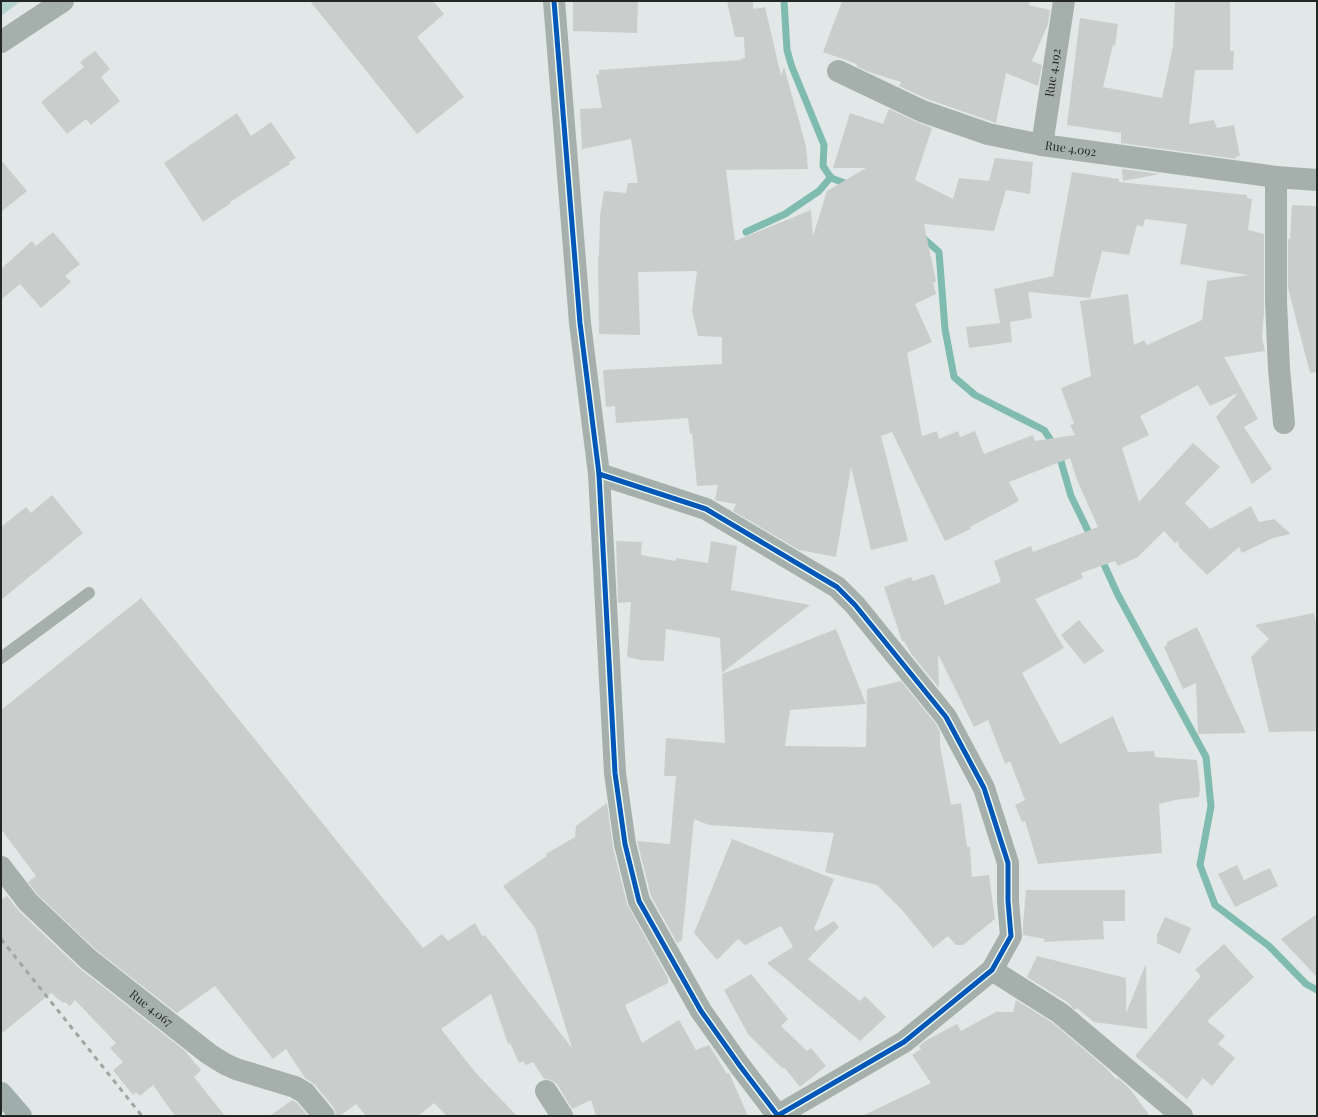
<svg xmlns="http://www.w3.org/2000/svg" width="1318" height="1117" font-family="'Playfair Display',serif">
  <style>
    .green { fill: #b3d5ce }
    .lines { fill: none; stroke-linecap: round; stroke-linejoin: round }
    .stream { stroke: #7fbbaf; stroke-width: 7 }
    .building { fill: #c9cecd }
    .service { stroke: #a5b0ad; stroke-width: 12 }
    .minor { stroke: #a5b0ad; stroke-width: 22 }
    .trunk { stroke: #a0aeab; stroke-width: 22 }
    .rail { stroke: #9ea7a4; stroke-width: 3; stroke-dasharray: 5 5; stroke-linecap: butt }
    .cycleway-casing { stroke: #ecf9f5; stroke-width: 8 }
    .cycleway { stroke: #0057b8; stroke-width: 5 }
    .labels { text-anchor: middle; stroke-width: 3; stroke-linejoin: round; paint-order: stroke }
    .street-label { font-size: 12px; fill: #232826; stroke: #ecf9f5 }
  </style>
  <rect width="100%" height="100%" fill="#e2e8e7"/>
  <!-- green -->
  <polygon class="green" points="1,1 21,1 1,16"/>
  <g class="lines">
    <!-- stream -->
    <g class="stream">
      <polyline points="784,1 787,50 791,64"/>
      <polyline points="792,67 824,145 823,166 831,178 850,185"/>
      <polyline points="746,232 785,214 819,191 831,177"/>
      <polyline points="921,236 939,252 945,329 954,377 975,395 1044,430 1058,451 1071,496 1092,539"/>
      <polyline points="1101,558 1118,595 1206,757 1211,806 1200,865 1215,905 1269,946 1306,984 1317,990"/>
    </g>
  </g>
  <!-- building -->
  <g class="building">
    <polygon points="310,1 433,1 444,14 417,37 464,97 417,134"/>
    <polygon points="573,1 638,1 637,33 573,31"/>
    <polygon points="727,1 753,1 753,9 765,7 781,76 784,67 806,146 808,169 726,170 735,241 811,210 813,236 827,191 866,168 833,168 850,113 883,124 889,109 917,122 932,128 915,180 953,199 959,178 989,181 995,158 1033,162 1030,194 1006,190 994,231 924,224 936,281 933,283 936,294 915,304 932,342 907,353 922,436 937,431 939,439 958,431 960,437 975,431 984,454 1033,435 1035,441 1075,435 1070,425 1074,424 1061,388 1091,376 1080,301 1128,294 1134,345 1144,340 1147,345 1202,320 1207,281 1248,275 1180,264 1187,224 1145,219 1143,227 1137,225 1129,255 1102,251 1090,298 1028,292 1032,318 1010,322 1012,342 969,348 966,327 1000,323 994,289 1053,276 1072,172 1119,179 1119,182 1247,195 1247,198 1252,199 1248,230 1264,234 1264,312 1262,338 1265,351 1224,357 1258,419 1244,427 1272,469 1252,484 1216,417 1238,393 1210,406 1198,385 1140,416 1149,435 1122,448 1139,502 1193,443 1220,467 1185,503 1210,529 1251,506 1259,522 1274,519 1291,534 1273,538 1242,553 1239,547 1207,575 1179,547 1178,541 1175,543 1164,531 1138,557 1118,566 1115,561 1081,573 1083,578 1035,599 1064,648 1022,673 1060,744 1113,716 1128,752 1154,751 1155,757 1197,760 1200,787 1199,797 1175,800 1159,804 1162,853 1038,864 1025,821 1022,822 1015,805 1025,800 1010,761 1005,764 988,720 974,727 938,654 939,688 912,655 904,641 902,641 884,587 911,577 913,581 934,574 945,605 1001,582 994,561 1031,546 1033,552 1098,527 1077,480 1070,458 1009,482 1019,501 970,527 971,529 945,541 892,432 881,436 908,541 871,550 851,467 836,557 799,550 733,511 736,504 718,501 715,500 718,485 697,486 692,433 690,434 688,418 616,423 615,406 606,407 603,370 722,364 722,337 698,336 692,311 697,271 638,272 640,335 599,334 598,257 599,257 600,216 604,191 626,193 628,183 638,183 631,139 582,149 580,109 602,108 596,75 599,74 599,70 741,60 740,59 745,58 744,37 735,37"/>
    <polygon points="842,1 1030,1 1029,5 1050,10 1048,24 1032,61 1042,65 1038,86 1006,73 996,123 927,99 899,86 901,82 869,72 856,66 857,64 823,52"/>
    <polygon points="1175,1 1230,1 1230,51 1234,51 1233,70 1195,70 1189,124 1214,120 1217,128 1234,125 1240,156 1235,157 1236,159 1121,143 1121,133 1067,125 1080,18 1118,24 1115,46 1113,45 1103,87 1162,98 1173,46"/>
    <polygon points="95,51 110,69 101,77 120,101 91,125 86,119 67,134 41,102 84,67 80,62"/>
    <polygon points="237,113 251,136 271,122 296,158 289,162 290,164 230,202 231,203 203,222 164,163"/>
    <polygon points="1,160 27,191 1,212"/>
    <polygon points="1122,169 1160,174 1123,181"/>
    <polygon points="1292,205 1317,206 1317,372 1310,373 1288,288 1288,239 1290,239"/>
    <polygon points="53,232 80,264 65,276 71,282 41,308 20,284 1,300 1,269 32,241 36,246"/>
    <polygon points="52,495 83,533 1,600 1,527 26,507 31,513"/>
    <polygon points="616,541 642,542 641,555 676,561 676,558 708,563 711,541 737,546 731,590 810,605 722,673 720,638 666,629 664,661 640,660 627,657 631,602 618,603"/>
    <polygon points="141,598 423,948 442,934 448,941 475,923 482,936 485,935 572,1048 535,928 503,886 547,856 546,854 575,837 576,826 607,803 613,847 627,904 668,978 668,983 625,1005 642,1043 679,1020 696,1050 709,1045 727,1074 729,1073 748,1116 596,1116 591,1100 572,1109 557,1084 551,1080 544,1079 533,1062 525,1065 524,1061 519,1063 510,1043 508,1044 491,994 441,1029 475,1072 517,1116 447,1116 434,1103 418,1116 366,1116 356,1104 340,1116 336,1116 334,1108 315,1085 305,1078 286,1049 273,1059 215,986 177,1013 96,950 37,894 28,882 36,876 1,829 1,710"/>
    <polygon points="1314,613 1317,627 1317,731 1269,732 1251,657 1269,639 1255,625"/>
    <polygon points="1079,620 1104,651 1084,664 1061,635"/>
    <polygon points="1197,627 1246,733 1198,734 1196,683 1183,689 1164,647 1167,645 1167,642"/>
    <polygon points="836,629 866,704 790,710 785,746 866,747 867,689 901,681 936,724 940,732 940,745 951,805 961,803 967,847 970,847 972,877 989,875 995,919 963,945 956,945 948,936 933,948 903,911 877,885 825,872 834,833 709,825 694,819 682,940 677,943 651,896 637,841 670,844 676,776 664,776 666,738 725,743 722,674"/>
    <polygon points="732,839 834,879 814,929 817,931 834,921 839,927 808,959 860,1001 865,996 886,1017 860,1041 767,963 793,947 781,926 745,945 738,939 717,960 694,933"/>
    <polygon points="1237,865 1244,880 1270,868 1278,886 1235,907 1218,874"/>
    <polygon points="1026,890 1125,890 1125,921 1103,921 1104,939 1044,942 1045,939 1023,935 1023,925"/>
    <polygon points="7,896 19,911 79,968 184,1050 201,1070 194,1077 225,1116 175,1116 153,1085 140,1096 136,1092 133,1095 113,1070 123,1062 110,1048 116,1043 75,1000 70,1006 65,1002 63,1003 51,993 1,1034 1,900"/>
    <polygon points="1317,914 1317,977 1281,939"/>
    <polygon points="1165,917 1191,928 1180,954 1157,943 1157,935"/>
    <polygon points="1224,944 1254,977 1207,1021 1225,1036 1218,1044 1235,1058 1212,1086 1203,1078 1187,1099 1135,1056 1201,976 1195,970"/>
    <polygon points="1037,956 1126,978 1126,1013 1146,964 1147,1029 1094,1022 1077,1008 1075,1010 1067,1002 1027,977"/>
    <polygon points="751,974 788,1019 781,1026 807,1051 811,1048 826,1066 800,1087 784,1067 783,1069 748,1034 724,990"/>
    <polygon points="1016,1000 1053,1023 1106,1068 1117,1080 1118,1078 1130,1089 1150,1116 862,1116 931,1083 912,1055 921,1049 919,1046 925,1041 957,1024 961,1031 996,1012 1013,1012"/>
    <polygon points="292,1100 297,1103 308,1116 270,1116"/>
  </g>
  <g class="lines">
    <!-- service -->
    <polyline class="service" points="1,658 89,593"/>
    <!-- minor -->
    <g class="minor">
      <polyline points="554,1 580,323 599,474 615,773 625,844 639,901 701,1011 740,1066 778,1116"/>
      <polyline points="1,42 63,1"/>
      <path id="s1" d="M838,71L922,111L988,134L1042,145L1276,177L1317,180"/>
      <path id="s2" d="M1042,145L1064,1"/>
      <polyline points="1276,177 1276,301 1279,369 1284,423"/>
      <polyline points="599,474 706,509 837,587 855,605 946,717 984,788 1008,863 1008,901 1011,936 992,970 904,1042 777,1116"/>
      <path id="s3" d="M1,867L28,902L88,959L209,1054L225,1064L236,1069L295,1087L305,1093L324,1116"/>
      <polyline points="992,970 1060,1013 1182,1116"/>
      <polyline points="546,1091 562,1116"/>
    </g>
    <!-- trunk -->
    <polyline class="trunk" points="1,1093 21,1116"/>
    <!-- rail -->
    <polyline class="rail" points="1,939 142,1116"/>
    <defs>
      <g id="cycleway">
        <polyline points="554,1 580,323 599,474 615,773 625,844 639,901 701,1011 740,1066 778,1116"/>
        <polyline points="599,474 706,509 837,587 855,605 946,717 984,788 1008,863 1008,901 1011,936 992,970 904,1042 777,1116"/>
      </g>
    </defs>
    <!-- cycleway casing -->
    <use href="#cycleway" class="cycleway-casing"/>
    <!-- cycleway -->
    <use href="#cycleway" class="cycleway"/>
  </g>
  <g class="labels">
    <!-- street labels -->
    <g class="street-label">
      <text dy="4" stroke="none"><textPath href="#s2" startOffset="73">Rue 4.192</textPath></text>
      <text dy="4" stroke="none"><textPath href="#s1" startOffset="247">Rue 4.092</textPath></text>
      <text dy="4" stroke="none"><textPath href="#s3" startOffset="207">Rue 4.067</textPath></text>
    </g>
  </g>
  <!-- border -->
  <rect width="1318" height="1117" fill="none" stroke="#232826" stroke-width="4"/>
</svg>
